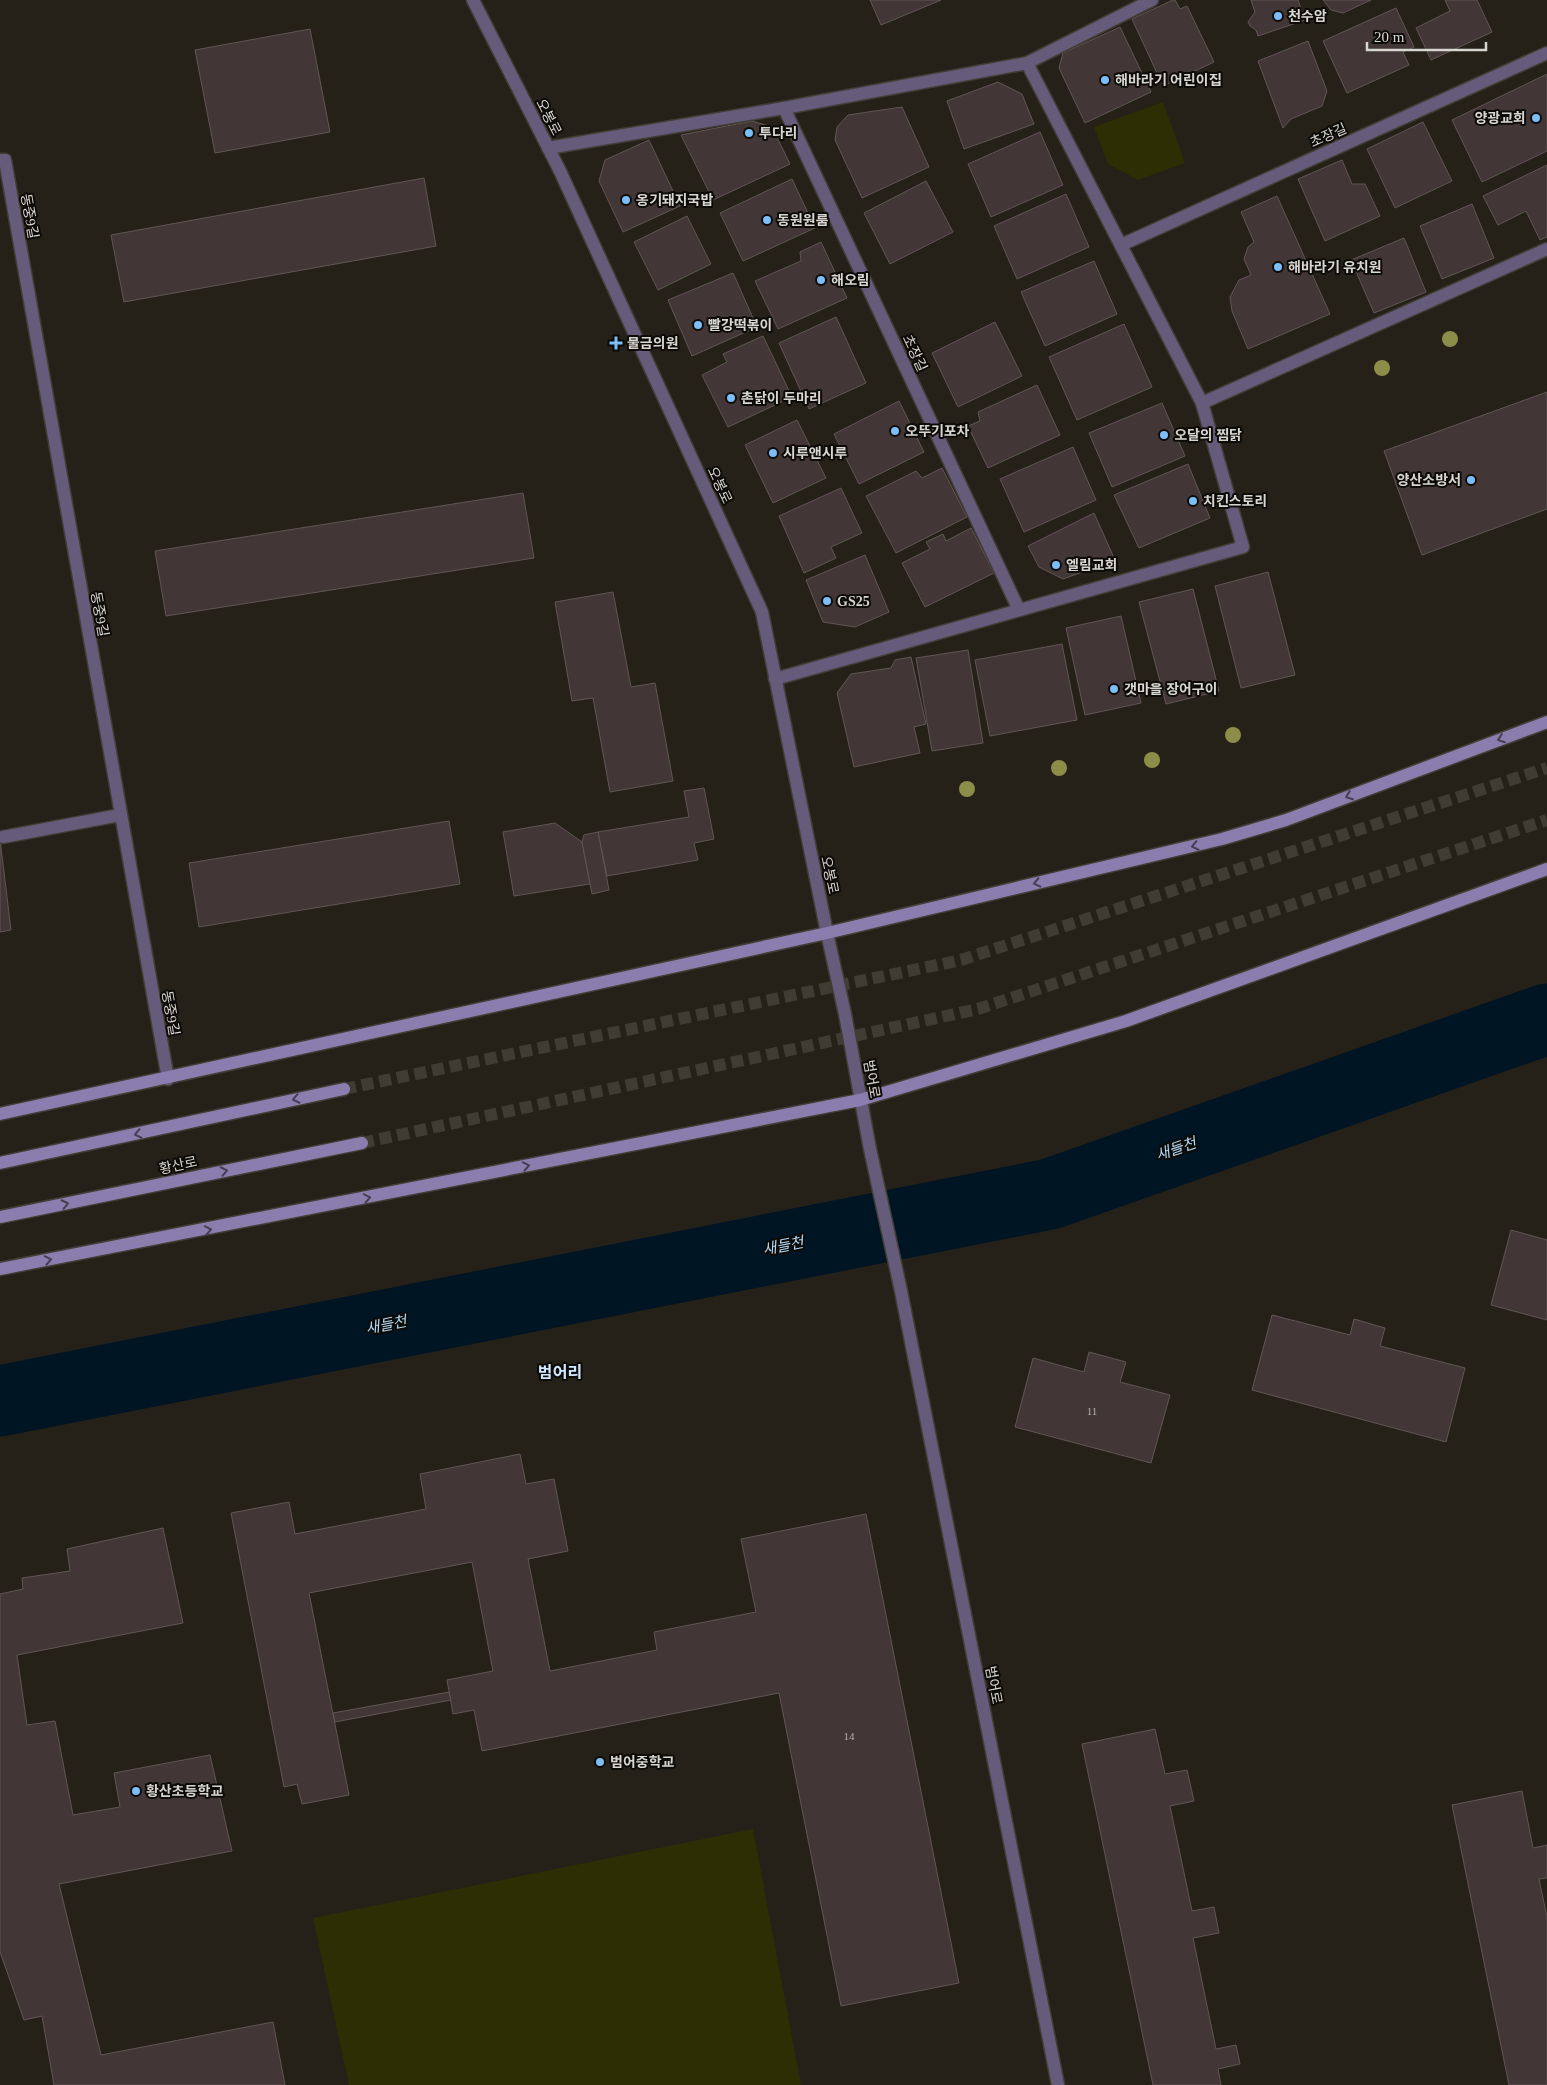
<svg xmlns="http://www.w3.org/2000/svg" width="1547" height="2085" font-family="'Times New Roman','Noto Sans KR',serif">
  <style>
    .green { fill: #2d2e03 }
    .lines { fill: none; stroke-linecap: round; stroke-linejoin: round }
    .river { stroke: #001524; stroke-width: 71 }
    .building { fill: #423736; stroke: #615655 }
    .secondary-tunnel { stroke: #403c34; stroke-width: 12; stroke-dasharray: 12 6; stroke-linecap: butt }
    .service-casing { stroke: #423e36; stroke-width: 15 }
    .minor-casing { stroke: #423e36; stroke-width: 15 }
    .secondary-casing { stroke: #423e36; stroke-width: 15 }
    .service { stroke: #655c7b; stroke-width: 12 }
    .minor { stroke: #655c7b; stroke-width: 12 }
    .secondary { stroke: #8b7dae; stroke-width: 12 }
    .tree { fill: #8b8d49 }
    .oneway { stroke: #463e53 }
    .poi-dot { fill: #7bbef8; stroke: #0d0b08; stroke-width: 2 }
    .labels { text-anchor: middle; stroke-width: 4; stroke-linejoin: round; paint-order: stroke }
    .number-label { font-size: 11px; fill: #b2aeaa }
    .poi-label { font-size: 14px; font-weight: bold; fill: #d8d6d0; stroke: #0d0b08; text-anchor: start }
    .street-label { font-size: 14px; fill: #d8d6d0; stroke: #0d0b08 }
    .water-label { font-size: 15px; font-style: italic; fill: #b3daf5; stroke: #0d0b08 }
    .quarter-label { font-size: 16px; font-weight: bold; fill: #cee6fd; stroke: #0d0b08 }
  </style>
  <rect width="100%" height="100%" fill="#252119"/>
  <!-- green -->
  <g class="green">
    <polygon points="1163,102 1185,163 1138,180 1108,164 1094,127"/>
    <polygon points="753,1829 801,2085 349,2085 313,1918"/>
  </g>
  <g class="lines">
    <!-- river -->
    <polyline class="river" points="0,1401 1050,1194 1547,1019"/>
  </g>
  <!-- building -->
  <g class="building">
    <polygon points="870,0 941,0 881,25"/>
    <polygon points="1173,0 1175,0 1180,9 1187,6 1214,62 1163,86 1132,19"/>
    <polygon points="1251,0 1298,0 1305,20 1258,36 1256,30 1250,26 1248,22 1255,12"/>
    <polygon points="1323,0 1371,0 1343,13 1331,10"/>
    <polygon points="1445,0 1477,0 1492,32 1431,60 1416,28 1450,11"/>
    <polygon points="1396,8 1414,47 1403,52 1409,65 1347,93 1323,41"/>
    <polygon points="1120,27 1151,92 1085,123 1059,68 1063,53"/>
    <polygon points="310,29 330,132 215,153 195,50"/>
    <polygon points="1308,41 1327,91 1322,106 1291,119 1283,128 1258,61"/>
    <polygon points="1547,74 1547,151 1482,182 1452,120"/>
    <polygon points="998,82 1022,94 1034,124 964,149 947,101"/>
    <polygon points="902,107 929,167 862,198 835,140 837,127 848,115"/>
    <polygon points="752,121 772,127 790,164 713,200 681,135"/>
    <polygon points="1423,122 1452,181 1395,208 1367,149"/>
    <polygon points="1040,132 1063,185 991,217 968,164"/>
    <polygon points="649,140 680,206 623,232 599,181 605,160"/>
    <polygon points="1342,160 1352,184 1365,184 1380,216 1325,241 1298,179"/>
    <polygon points="1547,165 1547,237 1540,240 1526,211 1498,225 1483,196"/>
    <polygon points="424,178 436,246 124,302 111,235"/>
    <polygon points="792,179 815,228 743,261 720,213"/>
    <polygon points="926,181 953,232 890,264 864,213"/>
    <polygon points="1066,194 1089,247 1017,279 994,226"/>
    <polygon points="1277,196 1330,314 1248,349 1232,311 1230,297 1239,280 1251,275 1244,259 1248,247 1254,242 1241,212"/>
    <polygon points="1472,204 1494,258 1442,279 1420,226"/>
    <polygon points="687,216 711,264 658,290 634,242"/>
    <polygon points="1404,238 1426,292 1374,313 1351,260"/>
    <polygon points="821,242 847,298 778,329 755,281 801,261 800,252"/>
    <polygon points="1094,261 1117,314 1045,346 1021,292"/>
    <polygon points="733,273 757,327 692,356 668,300"/>
    <polygon points="836,317 866,383 809,409 779,343"/>
    <polygon points="995,322 1022,376 958,407 932,353"/>
    <polygon points="1124,324 1152,387 1077,420 1049,357"/>
    <polygon points="763,336 792,397 728,427 702,375 727,362 723,354"/>
    <polygon points="1037,385 1060,435 988,468 968,426 980,421 978,412"/>
    <polygon points="1547,392 1547,509 1422,555 1384,451"/>
    <polygon points="899,401 924,452 859,484 834,434"/>
    <polygon points="1162,403 1185,456 1112,487 1089,433"/>
    <polygon points="797,420 826,478 773,503 745,445"/>
    <polygon points="1073,447 1096,500 1024,532 1000,479"/>
    <polygon points="1188,464 1210,518 1139,548 1114,495"/>
    <polygon points="942,468 967,517 896,553 866,496 916,471 922,478"/>
    <polygon points="841,488 862,533 831,547 836,558 804,573 779,516"/>
    <polygon points="523,493 534,558 166,616 155,551"/>
    <polygon points="1094,513 1115,560 1063,579 1039,567 1028,546"/>
    <polygon points="971,528 994,573 925,607 902,563 930,549 926,542 943,534 946,541"/>
    <polygon points="865,555 889,612 855,627 823,622 806,580"/>
    <polygon points="1268,572 1295,675 1241,688 1215,586"/>
    <polygon points="1193,589 1219,691 1166,704 1139,602"/>
    <polygon points="613,592 631,687 655,683 673,781 610,792 593,698 572,701 555,602"/>
    <polygon points="1121,616 1141,703 1085,715 1066,628"/>
    <polygon points="1062,644 1077,720 990,736 975,660"/>
    <polygon points="968,650 983,743 932,751 916,658"/>
    <polygon points="911,657 926,724 914,727 920,753 854,767 837,693 851,674 891,668 895,660"/>
    <polygon points="704,788 714,839 694,843 698,860 607,876 598,832 689,817 684,791"/>
    <polygon points="449,821 460,884 199,927 189,863"/>
    <polygon points="555,823 582,842 590,884 514,896 503,832"/>
    <polygon points="598,832 609,890 592,894 582,842 584,835"/>
    <polygon points="0,839 11,930 0,932"/>
    <polygon points="1511,1230 1547,1240 1547,1320 1491,1305"/>
    <polygon points="1272,1315 1350,1335 1354,1319 1385,1328 1380,1346 1465,1368 1446,1442 1252,1390"/>
    <polygon points="1089,1352 1126,1362 1120,1382 1170,1395 1151,1463 1015,1427 1033,1358 1084,1372"/>
    <polygon points="520,1454 526,1484 554,1479 568,1551 528,1559 550,1671 657,1650 654,1632 756,1612 741,1539 866,1514 959,1983 841,2006 779,1693 482,1751 474,1710 453,1714 447,1680 493,1671 472,1562 309,1593 349,1795 302,1804 297,1784 284,1787 231,1513 289,1502 295,1534 426,1509 420,1474"/>
    <polygon points="163,1528 183,1623 17,1655 27,1725 55,1721 73,1815 120,1807 114,1773 210,1755 232,1851 59,1884 101,2055 273,2022 285,2085 54,2085 42,2016 24,2020 0,1952 0,1594 23,1589 22,1578 70,1571 67,1549"/>
    <polygon points="449,1692 451,1700 335,1722 333,1713"/>
    <polygon points="1155,1729 1165,1774 1187,1770 1194,1801 1170,1806 1192,1911 1214,1907 1219,1933 1193,1938 1216,2049 1236,2045 1240,2064 1218,2069 1221,2085 1153,2085 1082,1744"/>
    <polygon points="1522,1791 1533,1848 1547,1845 1547,1878 1539,1879 1547,1917 1547,2085 1509,2085 1452,1805"/>
  </g>
  <g class="lines">
    <!-- secondary-tunnel -->
    <g class="secondary-tunnel">
      <polyline points="344,1089 961,960 1547,768"/>
      <polyline points="362,1143 978,1009 1547,820"/>
    </g>
    <defs>
      <polyline id="service" points="3,837 120,815"/>
      <g id="minor">
        <polyline points="473,0 560,171 762,612 827,933 845,1014 870,1149 901,1291 1058,2085"/>
        <polyline points="784,108 1019,610"/>
        <polyline points="548,148 784,108 1027,63 1152,0"/>
        <polyline points="0,160 5,160 168,1079"/>
        <polyline points="1121,245 1547,53"/>
        <polyline points="1202,403 1547,249"/>
        <polyline points="775,679 1243,547 1202,403 1027,63"/>
      </g>
      <g id="secondary">
        <polyline points="0,1114 827,933 1222,839 1286,820 1547,722"/>
        <polyline points="0,1163 344,1089"/>
        <polyline points="0,1217 362,1143"/>
        <polyline points="0,1269 860,1100 1126,1021 1547,869"/>
      </g>
    </defs>
    <!-- service casing -->
    <use href="#service" class="service-casing"/>
    <!-- minor casing -->
    <use href="#minor" class="minor-casing"/>
    <!-- secondary casing -->
    <use href="#secondary" class="secondary-casing"/>
    <!-- service -->
    <use href="#service" class="service"/>
    <!-- minor -->
    <use href="#minor" class="minor"/>
    <!-- secondary -->
    <use href="#secondary" class="secondary"/>
  </g>
  <!-- trees -->
  <g class="tree">
    <circle cx="1450" cy="339" r="8"/>
    <circle cx="1382" cy="368" r="8"/>
    <circle cx="1233" cy="735" r="8"/>
    <circle cx="1152" cy="760" r="8"/>
    <circle cx="1059" cy="768" r="8"/>
    <circle cx="967" cy="789" r="8"/>
  </g>
  <!-- one-way arrows -->
  <defs><path id="oneway-chevron" d="M-2-3.5L2.5 0L-2 3.5" fill="none" stroke-width="1.6" stroke-linecap="round" stroke-linejoin="round" transform="scale(1.25)"/></defs>
  <g class="oneway">
    <use href="#oneway-chevron" transform="translate(1501 739) rotate(159)"/>
    <use href="#oneway-chevron" transform="translate(1349 796) rotate(159)"/>
    <use href="#oneway-chevron" transform="translate(1195 846) rotate(167)"/>
    <use href="#oneway-chevron" transform="translate(1037 883) rotate(167)"/>
    <use href="#oneway-chevron" transform="translate(296 1099) rotate(168)"/>
    <use href="#oneway-chevron" transform="translate(138 1134) rotate(168)"/>
    <use href="#oneway-chevron" transform="translate(526 1166) rotate(-11)"/>
    <use href="#oneway-chevron" transform="translate(224 1171) rotate(-12)"/>
    <use href="#oneway-chevron" transform="translate(367 1198) rotate(-11)"/>
    <use href="#oneway-chevron" transform="translate(65 1204) rotate(-12)"/>
    <use href="#oneway-chevron" transform="translate(208 1230) rotate(-11)"/>
    <use href="#oneway-chevron" transform="translate(48 1260) rotate(-11)"/>
  </g>
  <!-- markers -->
  <g class="poi-dot">
    <circle cx="1278" cy="16" r="5"/>
    <circle cx="1105" cy="80" r="5"/>
    <circle cx="1536" cy="118" r="5"/>
    <circle cx="749" cy="133" r="5"/>
    <circle cx="626" cy="200" r="5"/>
    <circle cx="767" cy="220" r="5"/>
    <circle cx="1278" cy="267" r="5"/>
    <circle cx="821" cy="280" r="5"/>
    <circle cx="698" cy="325" r="5"/>
    <path d="M613.5 335.5h5v5h5v5h-5v5h-5v-5h-5v-5h5z"/>
    <circle cx="731" cy="398" r="5"/>
    <circle cx="895" cy="431" r="5"/>
    <circle cx="1164" cy="435" r="5"/>
    <circle cx="773" cy="453" r="5"/>
    <circle cx="1471" cy="480" r="5"/>
    <circle cx="1193" cy="501" r="5"/>
    <circle cx="1056" cy="565" r="5"/>
    <circle cx="827" cy="601" r="5"/>
    <circle cx="1114" cy="689" r="5"/>
    <circle cx="600" cy="1762" r="5"/>
    <circle cx="136" cy="1791" r="5"/>
  </g>
  <g class="labels">
    <!-- number labels -->
    <g class="number-label">
      <text x="1092" y="1415">11</text>
      <text x="849" y="1740">14</text>
    </g>
    <!-- poi labels -->
    <g class="poi-label">
      <text x="1288" y="21">천수암</text>
      <text x="1115" y="85">해바라기 어린이집</text>
      <text x="1526" y="123" text-anchor="end">양광교회</text>
      <text x="759" y="138">투다리</text>
      <text x="636" y="205">옹기돼지국밥</text>
      <text x="777" y="225">동원원룸</text>
      <text x="1288" y="272">해바라기 유치원</text>
      <text x="831" y="285">해오림</text>
      <text x="708" y="330">빨강떡볶이</text>
      <text x="627" y="348">물금의원</text>
      <text x="741" y="403">촌닭이 두마리</text>
      <text x="905" y="436">오뚜기포차</text>
      <text x="1174" y="440">오달의 찜닭</text>
      <text x="783" y="458">시루앤시루</text>
      <text x="1461" y="485" text-anchor="end">양산소방서</text>
      <text x="1203" y="506">치킨스토리</text>
      <text x="1066" y="570">엘림교회</text>
      <text x="837" y="606">GS25</text>
      <text x="1124" y="694">갯마을 장어구이</text>
      <text x="610" y="1767">범어중학교</text>
      <text x="146" y="1796">황산초등학교</text>
    </g>
    <!-- street labels -->
    <g class="street-label">
      <text transform="translate(549 117) rotate(63)" y="5">오봉로</text>
      <text transform="translate(1328 135) rotate(-24)" y="5">초장길</text>
      <text transform="translate(30 216) rotate(80)" y="5">동중9길</text>
      <text transform="translate(915 353) rotate(65)" y="5">초장길</text>
      <text transform="translate(720 485) rotate(65)" y="5">오봉로</text>
      <text transform="translate(100 614) rotate(80)" y="5">동중9길</text>
      <text transform="translate(830 875) rotate(78)" y="5">오봉로</text>
      <text transform="translate(171 1013) rotate(80)" y="5">동중9길</text>
      <text transform="translate(872 1079) rotate(80)" y="5">범어로</text>
      <text transform="translate(178 1165) rotate(-12)" y="5">황산로</text>
      <text transform="translate(994 1685) rotate(79)" y="5">범어로</text>
    </g>
    <!-- water labels -->
    <g class="water-label">
      <text transform="translate(1176 1149) rotate(-19)" y="5">새들천</text>
      <text transform="translate(783 1246) rotate(-11)" y="5">새들천</text>
      <text transform="translate(386 1325) rotate(-11)" y="5">새들천</text>
    </g>
    <!-- quarter labels -->
    <g class="quarter-label">
      <text x="560" y="1378">범어리</text>
    </g>
  </g>
  <!-- scale -->
  <path d="M1367 42v8h119v-8" fill="none" stroke="#d8d6d0" stroke-width="2.5"/>
  <text x="1374" y="42" font-size="15" fill="#d8d6d0" stroke="#0d0b08" stroke-width="4" paint-order="stroke">20 m</text>
</svg>
